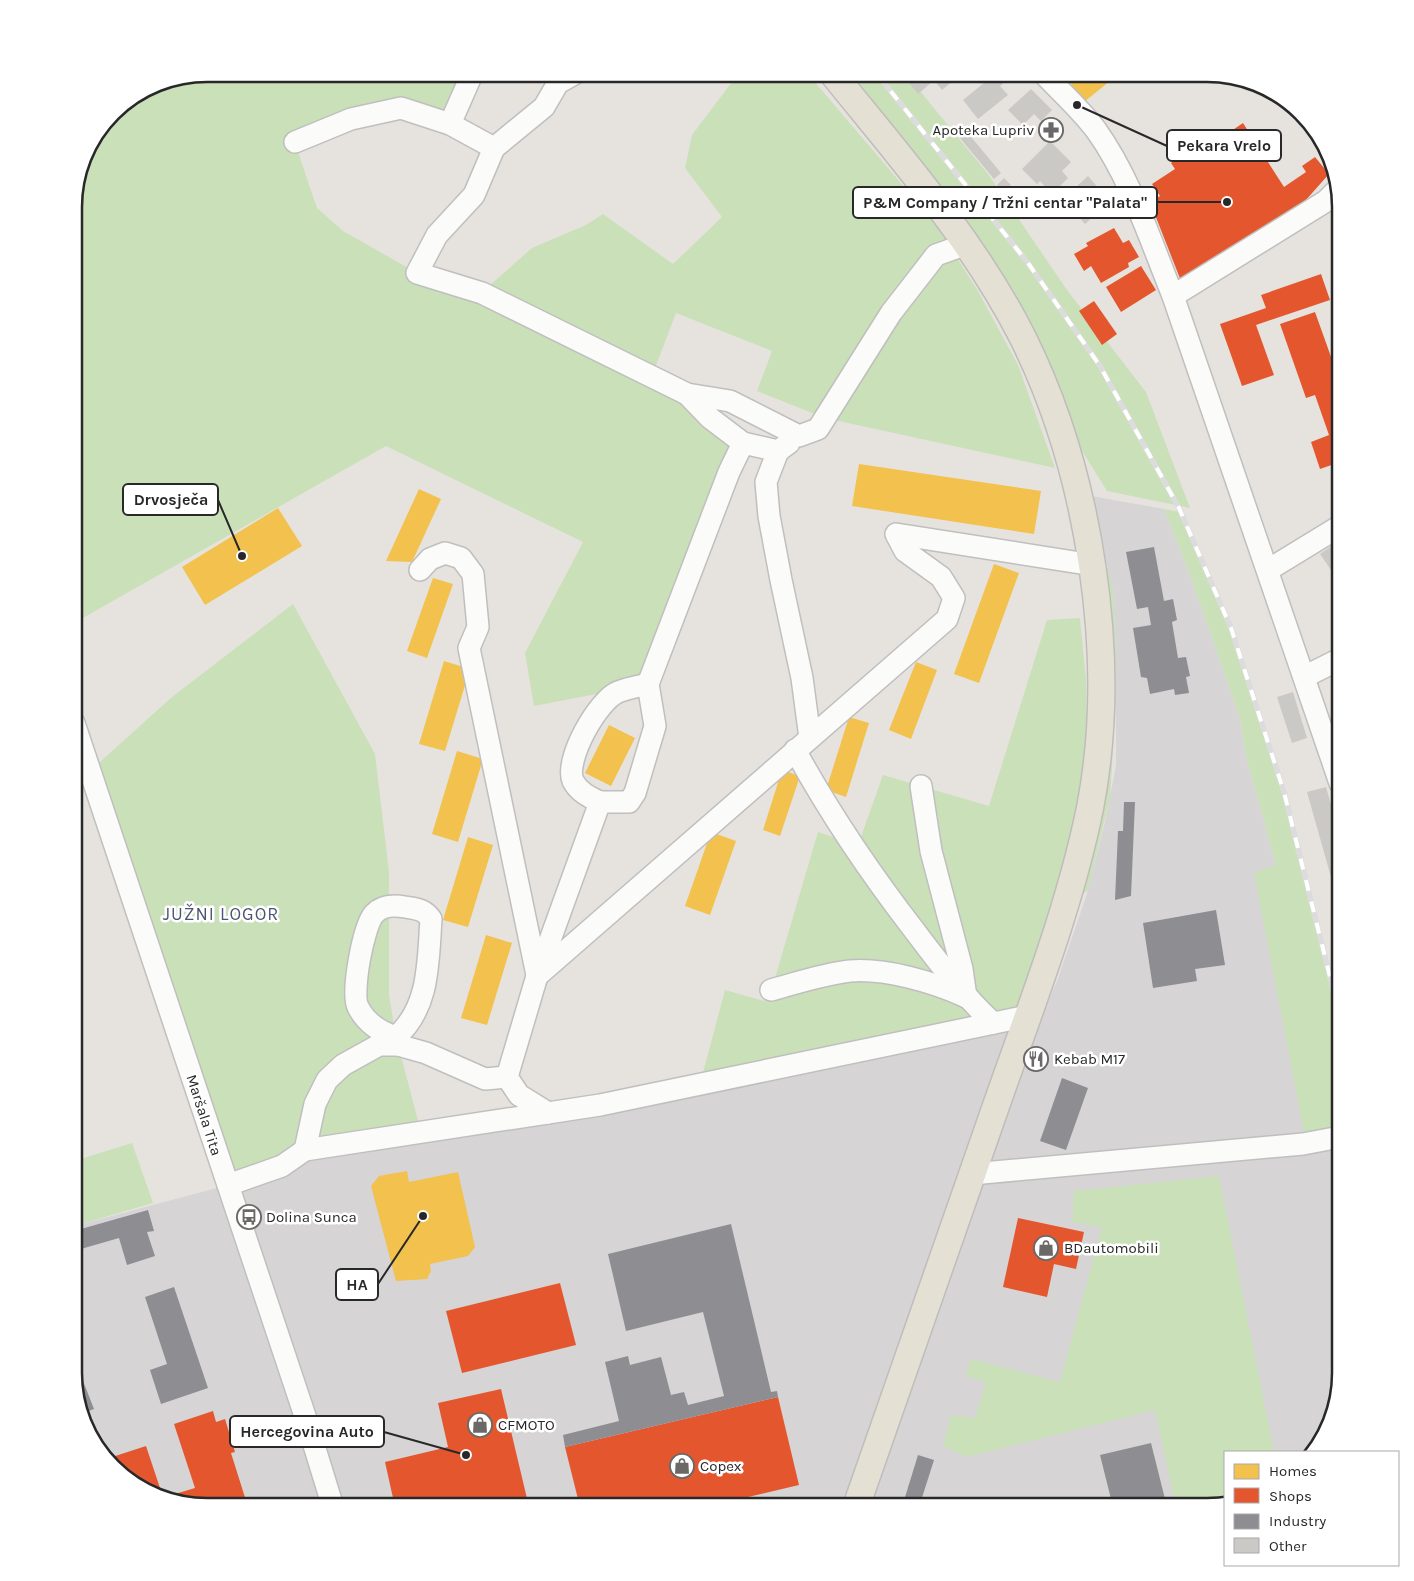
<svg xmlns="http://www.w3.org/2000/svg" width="1414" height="1581" font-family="Karla,sans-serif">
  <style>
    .industrial { fill: #d6d4d5 }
    .green { fill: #c9e0b9 }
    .homes { fill: #f2c14e }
    .shops { fill: #e4572e }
    .industry { fill: #8d8d92 }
    .building { fill: #cbc9c5 }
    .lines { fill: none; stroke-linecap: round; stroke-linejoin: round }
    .minor-casing { stroke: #c0bfbf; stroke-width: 24 }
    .major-casing { stroke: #bfbdbc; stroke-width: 29 }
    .minor { stroke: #fbfbfa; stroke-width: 21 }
    .major { stroke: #e4e0d4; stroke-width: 26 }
    .rail-casing { stroke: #dddcdd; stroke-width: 5.5 }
    .rail { stroke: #fff; stroke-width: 4; stroke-dasharray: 11; stroke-linecap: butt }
    .labels { text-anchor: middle; stroke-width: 5; stroke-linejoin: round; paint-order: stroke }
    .poi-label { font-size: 15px; fill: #282828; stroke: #fff; text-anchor: start }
    .street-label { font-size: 15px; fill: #282828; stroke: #fff }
    .quarter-label { font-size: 18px; letter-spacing: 1px; fill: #4c5475; stroke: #fff }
    .rim { fill: none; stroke: #282828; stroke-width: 2.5 }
    .leader { fill: none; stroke: #282828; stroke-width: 2 }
    .callout-dot { fill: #282828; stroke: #fff; stroke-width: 2 }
    .callout { fill: #fff; stroke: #282828; stroke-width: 2 }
    .callout-label { font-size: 16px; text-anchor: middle; font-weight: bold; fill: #282828 }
  </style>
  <rect width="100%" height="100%" fill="#e6e3de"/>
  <!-- industrial -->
  <polygon class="industrial" points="1091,496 1164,509 1191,578 1240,718 1246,756 1276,865 1254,874 1340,1137 1340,1374 1326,1433 1311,1452 1225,1452 1225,1504 1207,1507 207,1507 149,1494 102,1455 81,1417 74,1374 74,1226 228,1185 305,1150 1028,1016 976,1166 1057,981 1086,897 1104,826 1116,766 1116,649 1113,591"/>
  <!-- green -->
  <g class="green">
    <polygon points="207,74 472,74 450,124 401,108 295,143 317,208 343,231 417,273 481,293 532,248 586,225 603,214 673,264 722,217 685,168 692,135 738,74 808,74 934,222 978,291 1018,365 1055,468 825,418 757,391 772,351 676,313 652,376 743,443 648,684 534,706 525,653 583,542 386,446 74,623 74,198 88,148 119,107 157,84"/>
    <polygon points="847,74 906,74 988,174 1067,290 1146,392 1190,508 1107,491"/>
    <polygon points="1164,509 1180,512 1231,628 1284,792 1340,1022 1340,1131 1305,1137 1254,873 1276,865 1246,756 1240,718 1191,578"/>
    <polygon points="1108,568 1113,591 1116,649 1116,702 1110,797 1088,890 1080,896 1102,569"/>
    <polygon points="293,604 375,754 389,872 389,995 396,1037 421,1132 359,1142 228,1185 90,771 172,697"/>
    <polygon points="1080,618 1086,681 1088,814 1028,1016 700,1084 725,990 768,1002 818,832 858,845 883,775 989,806 1047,620"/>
    <polygon points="132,1143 153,1203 74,1226 74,1161"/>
    <polygon points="1219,1176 1274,1452 1225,1452 1225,1504 1207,1507 1176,1507 1155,1410 967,1457 943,1446 951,1415 975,1418 986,1382 966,1376 971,1359 1060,1382 1102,1227 1072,1222 1074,1191"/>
  </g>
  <!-- homes -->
  <g class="homes">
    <polygon points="1064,74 1113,74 1115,77 1084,102"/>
    <polygon points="859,464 1041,491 1034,534 852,506"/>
    <polygon points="419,489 441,499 412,562 386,561"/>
    <polygon points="278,508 302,546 205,605 182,567"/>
    <polygon points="994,564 1019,573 979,683 954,674"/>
    <polygon points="433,578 453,584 427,658 407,651"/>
    <polygon points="444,661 470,669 445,751 419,744"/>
    <polygon points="916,662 937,670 911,739 889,730"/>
    <polygon points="849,717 869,723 846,797 826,790"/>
    <polygon points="609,725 635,738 611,786 585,773"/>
    <polygon points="457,751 483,759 458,842 432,834"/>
    <polygon points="782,770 800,776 780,836 763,830"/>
    <polygon points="711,832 736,841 710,915 685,906"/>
    <polygon points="468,837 493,845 468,927 443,920"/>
    <polygon points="486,935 512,943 487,1025 461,1018"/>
    <polygon points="407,1171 409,1182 458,1172 475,1247 468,1256 430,1264 431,1271 427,1279 396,1281 371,1186 379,1176"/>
  </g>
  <!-- shops -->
  <g class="shops">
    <polygon points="1243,123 1284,187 1306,172 1302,166 1315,157 1329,174 1305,201 1181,281 1150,202 1160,196 1152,184 1175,169 1171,163 1211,135 1215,142"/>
    <polygon points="1114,228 1123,243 1129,240 1139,257 1128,263 1129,267 1101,283 1091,266 1084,271 1074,254 1088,246 1086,243"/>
    <polygon points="1141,266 1156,290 1121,312 1106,287"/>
    <polygon points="1321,274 1330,300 1256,325 1274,375 1242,386 1220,324 1266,308 1261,295"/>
    <polygon points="1094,301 1117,334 1102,345 1079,311"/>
    <polygon points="1315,312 1340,382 1340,462 1320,469 1311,442 1329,435 1315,395 1306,398 1280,324"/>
    <polygon points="1034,1051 1043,1055 1037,1068 1028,1064"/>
    <polygon points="1018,1218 1084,1232 1076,1269 1054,1264 1047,1297 1003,1287"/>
    <polygon points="560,1283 576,1345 462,1373 446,1311"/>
    <polygon points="501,1389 529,1507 395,1507 385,1462 448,1447 438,1403"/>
    <polygon points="778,1397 799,1485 706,1507 580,1507 565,1447"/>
    <polygon points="213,1411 216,1422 225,1419 235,1452 231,1453 248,1507 207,1507 165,1497 195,1488 174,1424"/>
    <polygon points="146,1446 163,1497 149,1494 106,1459"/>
  </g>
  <!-- industry -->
  <g class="industry">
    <polygon points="1154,547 1164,601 1173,599 1177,620 1172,622 1178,658 1186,657 1190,676 1186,677 1189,693 1175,695 1174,689 1150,694 1147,678 1141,677 1133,628 1151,625 1148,607 1137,609 1126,552"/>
    <polygon points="1124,802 1135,802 1131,896 1115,900 1118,831 1123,831"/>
    <polygon points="1216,910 1225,965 1195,969 1197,981 1153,988 1143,923"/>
    <polygon points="1062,1078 1088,1088 1066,1150 1040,1141"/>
    <polygon points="148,1210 154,1231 147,1232 155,1256 127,1265 119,1238 74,1251 74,1231"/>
    <polygon points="731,1224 771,1392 777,1391 778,1397 565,1447 563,1435 619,1421 605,1362 628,1356 630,1365 661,1357 671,1395 684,1392 688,1405 724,1396 703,1312 626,1331 608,1254"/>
    <polygon points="174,1287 208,1388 161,1404 150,1370 167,1364 145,1297"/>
    <polygon points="74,1358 94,1409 81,1414 74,1374"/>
    <polygon points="1151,1443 1167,1507 1113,1507 1100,1455"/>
    <polygon points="918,1455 934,1460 919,1507 902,1507"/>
  </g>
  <!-- building -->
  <g class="building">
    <polygon points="902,74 924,74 931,83 918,94"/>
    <polygon points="929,74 961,74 942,90"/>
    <polygon points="973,74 993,74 980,84"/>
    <polygon points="995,74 1003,84 1000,86 1008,95 978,119 963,100"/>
    <polygon points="1031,89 1052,110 1041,121 1034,114 1023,125 1008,110"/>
    <polygon points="967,132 1001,173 994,179 960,138"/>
    <polygon points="1050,141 1071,162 1062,171 1068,178 1052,194 1040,181 1037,184 1022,169"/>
    <polygon points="1088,176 1101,191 1097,194 1106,205 1085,224 1063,199"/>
    <polygon points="1004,178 1011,185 1003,192 997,185"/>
    <polygon points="1340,540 1340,564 1331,570 1320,554"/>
    <polygon points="1293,692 1307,738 1292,743 1277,697"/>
    <polygon points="1326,787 1340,837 1340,874 1331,877 1307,792"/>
  </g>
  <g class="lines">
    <defs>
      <g id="minor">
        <path d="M1044,74C1061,92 1081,110 1096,130C1130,177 1151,242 1173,296L1340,783"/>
        <polyline points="450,124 472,74"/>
        <polyline points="295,142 351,119 401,108 450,124 494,148 544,107 558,83 574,74"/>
        <polyline points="494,148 474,195 437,235 417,273 482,293 687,394 730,401 799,436 818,429 891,313 912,286 936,255 967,244"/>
        <polyline points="1173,296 1326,201 1337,190"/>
        <polyline points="687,394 710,418 743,443 778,451 789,443"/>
        <polyline points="778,451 766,482 769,516 781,580 802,678 810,738"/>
        <polyline points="420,570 430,559 445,553 461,558 473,574 478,627 469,648 537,975"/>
        <polyline points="1268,570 1340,526"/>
        <polyline points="1304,677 1340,659"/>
        <polyline points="74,723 305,1416 333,1507"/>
        <path d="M795,750C830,814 870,873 914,930C939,963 963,995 993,1023"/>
        <polyline points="921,786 931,851 962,969 966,997"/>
        <path d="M600,802C589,797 579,792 573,781C564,760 598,700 618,692C627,688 639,686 648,684"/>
        <polyline points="537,976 947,619 954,598 941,577 905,551 896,534 1093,565"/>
        <path d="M771,990C797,983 823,974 850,971C885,968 933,982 964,996"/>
        <path d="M396,1037C430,1007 428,961 431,919C424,909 417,909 405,907C394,905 382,905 374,914C363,927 351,993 358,1007C366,1023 380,1032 396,1037L398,1045"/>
        <polyline points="548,1113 519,1095 507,1077 537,976 600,802 629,802 635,793 655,726 648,684 729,472 743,443"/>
        <polyline points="305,1150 315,1104 327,1080 343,1065 379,1045 398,1045 426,1053 485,1079 507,1077"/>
        <polyline points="972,1174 1303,1144 1340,1137"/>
        <polyline points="228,1185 282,1166 305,1150 600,1105 1028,1016"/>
      </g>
      <path id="major" d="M833,74C901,158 974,241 1023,338C1090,473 1119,659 1090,808C1068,916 1025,1021 989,1126C944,1253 901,1380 856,1507"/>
    </defs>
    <!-- minor casing -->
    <use href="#minor" class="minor-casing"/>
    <!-- major casing -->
    <use href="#major" class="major-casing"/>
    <!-- minor -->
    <use href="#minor" class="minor"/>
    <!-- major -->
    <use href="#major" class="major"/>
    <defs>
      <polyline id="rail" points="877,74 1028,263 1100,366 1179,508 1231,628 1284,792 1340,1017"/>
    </defs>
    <!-- rail casing -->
    <use href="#rail" class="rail-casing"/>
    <!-- rail -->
    <use href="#rail" class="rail"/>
  </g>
  <!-- icons -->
  <defs>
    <symbol id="pharmacy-ring" viewBox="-11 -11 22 22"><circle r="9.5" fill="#fff" stroke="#6a6968" stroke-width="1.5"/><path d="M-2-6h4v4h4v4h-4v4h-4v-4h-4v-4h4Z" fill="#6a6968"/></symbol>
    <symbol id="restaurant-ring" viewBox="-11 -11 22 22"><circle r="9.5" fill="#fff" stroke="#6a6968" stroke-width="1.5"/><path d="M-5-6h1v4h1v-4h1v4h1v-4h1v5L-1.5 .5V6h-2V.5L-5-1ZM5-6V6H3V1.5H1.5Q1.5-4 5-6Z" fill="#6a6968"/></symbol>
    <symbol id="bus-ring" viewBox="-11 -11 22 22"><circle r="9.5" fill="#fff" stroke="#6a6968" stroke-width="1.5"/><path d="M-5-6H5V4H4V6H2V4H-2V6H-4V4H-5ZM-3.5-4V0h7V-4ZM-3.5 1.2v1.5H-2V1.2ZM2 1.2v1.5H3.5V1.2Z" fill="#6a6968"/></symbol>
    <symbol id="shop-ring" viewBox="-11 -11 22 22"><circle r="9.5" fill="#fff" stroke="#6a6968" stroke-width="1.5"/><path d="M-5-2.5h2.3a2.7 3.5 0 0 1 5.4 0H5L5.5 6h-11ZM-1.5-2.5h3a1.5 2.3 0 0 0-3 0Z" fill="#6a6968"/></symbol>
  </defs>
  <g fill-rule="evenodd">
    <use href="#pharmacy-ring" x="1037" y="116" width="28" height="28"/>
    <use href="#restaurant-ring" x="1022" y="1045" width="28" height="28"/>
    <use href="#bus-ring" x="235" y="1203" width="28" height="28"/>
    <use href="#shop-ring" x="1032" y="1234" width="28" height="28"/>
    <use href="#shop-ring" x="466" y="1411" width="28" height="28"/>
    <use href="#shop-ring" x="668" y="1452" width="28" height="28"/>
  </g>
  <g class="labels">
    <!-- poi labels -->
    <g class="poi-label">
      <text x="1034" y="135" text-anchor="end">Apoteka Lupriv</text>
      <text x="1054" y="1064">Kebab M17</text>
      <text x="266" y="1222">Dolina Sunca</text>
      <text x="1064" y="1253">BDautomobili</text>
      <text x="498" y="1430">CFMOTO</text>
      <text x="700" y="1471">Copex</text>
    </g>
    <!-- street labels -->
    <g class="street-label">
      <text transform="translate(204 1115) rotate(72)" y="5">Maršala Tita</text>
    </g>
    <!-- quarter labels -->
    <g class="quarter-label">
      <text x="221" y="920">JUŽNI LOGOR</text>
    </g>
  </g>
  <!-- crop -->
  <path d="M0 0H1414V1581H0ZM207 82H1207A125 125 0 0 1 1332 207V1373A125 125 0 0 1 1207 1498H207A125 125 0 0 1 82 1373V207A125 125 0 0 1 207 82Z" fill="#fff" fill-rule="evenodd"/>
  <path class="rim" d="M207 82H1207A125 125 0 0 1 1332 207V1373A125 125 0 0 1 1207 1498H207A125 125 0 0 1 82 1373V207A125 125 0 0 1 207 82Z"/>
  <!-- callouts -->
  <path class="leader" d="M1077 105L1167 146M1227 202L1157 202M242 556L218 500M423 1216L378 1284M466 1455L384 1432"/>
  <g class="callout-dot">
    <circle cx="1077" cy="105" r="5"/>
    <circle cx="1227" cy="202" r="5"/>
    <circle cx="242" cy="556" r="5"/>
    <circle cx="423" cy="1216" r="5"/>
    <circle cx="466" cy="1455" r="5"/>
  </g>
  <g class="callout">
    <rect x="1167" y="130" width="114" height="31" rx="5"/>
    <rect x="853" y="187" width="304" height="31" rx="5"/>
    <rect x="123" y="484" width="95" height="31" rx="5"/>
    <rect x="336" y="1269" width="42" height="31" rx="5"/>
    <rect x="230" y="1416" width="154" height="31" rx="5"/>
  </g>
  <g class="callout-label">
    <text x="1224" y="151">Pekara Vrelo</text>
    <text x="1005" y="208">P&amp;M Company / Tržni centar "Palata"</text>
    <text x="171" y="505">Drvosječa</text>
    <text x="357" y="1290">HA</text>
    <text x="307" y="1437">Hercegovina Auto</text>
  </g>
  <!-- legend -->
  <rect x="1224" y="1451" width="175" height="115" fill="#ffffff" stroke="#a9a9a9"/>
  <rect x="1234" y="1464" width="25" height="15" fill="#f2c14e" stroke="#a9a9a9"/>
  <text x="1269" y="1476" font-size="15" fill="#282828">Homes</text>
  <rect x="1234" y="1488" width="25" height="15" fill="#e4572e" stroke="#a9a9a9"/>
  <text x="1269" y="1501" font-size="15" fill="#282828">Shops</text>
  <rect x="1234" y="1514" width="25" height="15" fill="#8d8d92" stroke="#a9a9a9"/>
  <text x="1269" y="1526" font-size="15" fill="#282828">Industry</text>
  <rect x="1234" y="1538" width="25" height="15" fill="#cbc9c5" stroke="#a9a9a9"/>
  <text x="1269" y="1551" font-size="15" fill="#282828">Other</text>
</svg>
